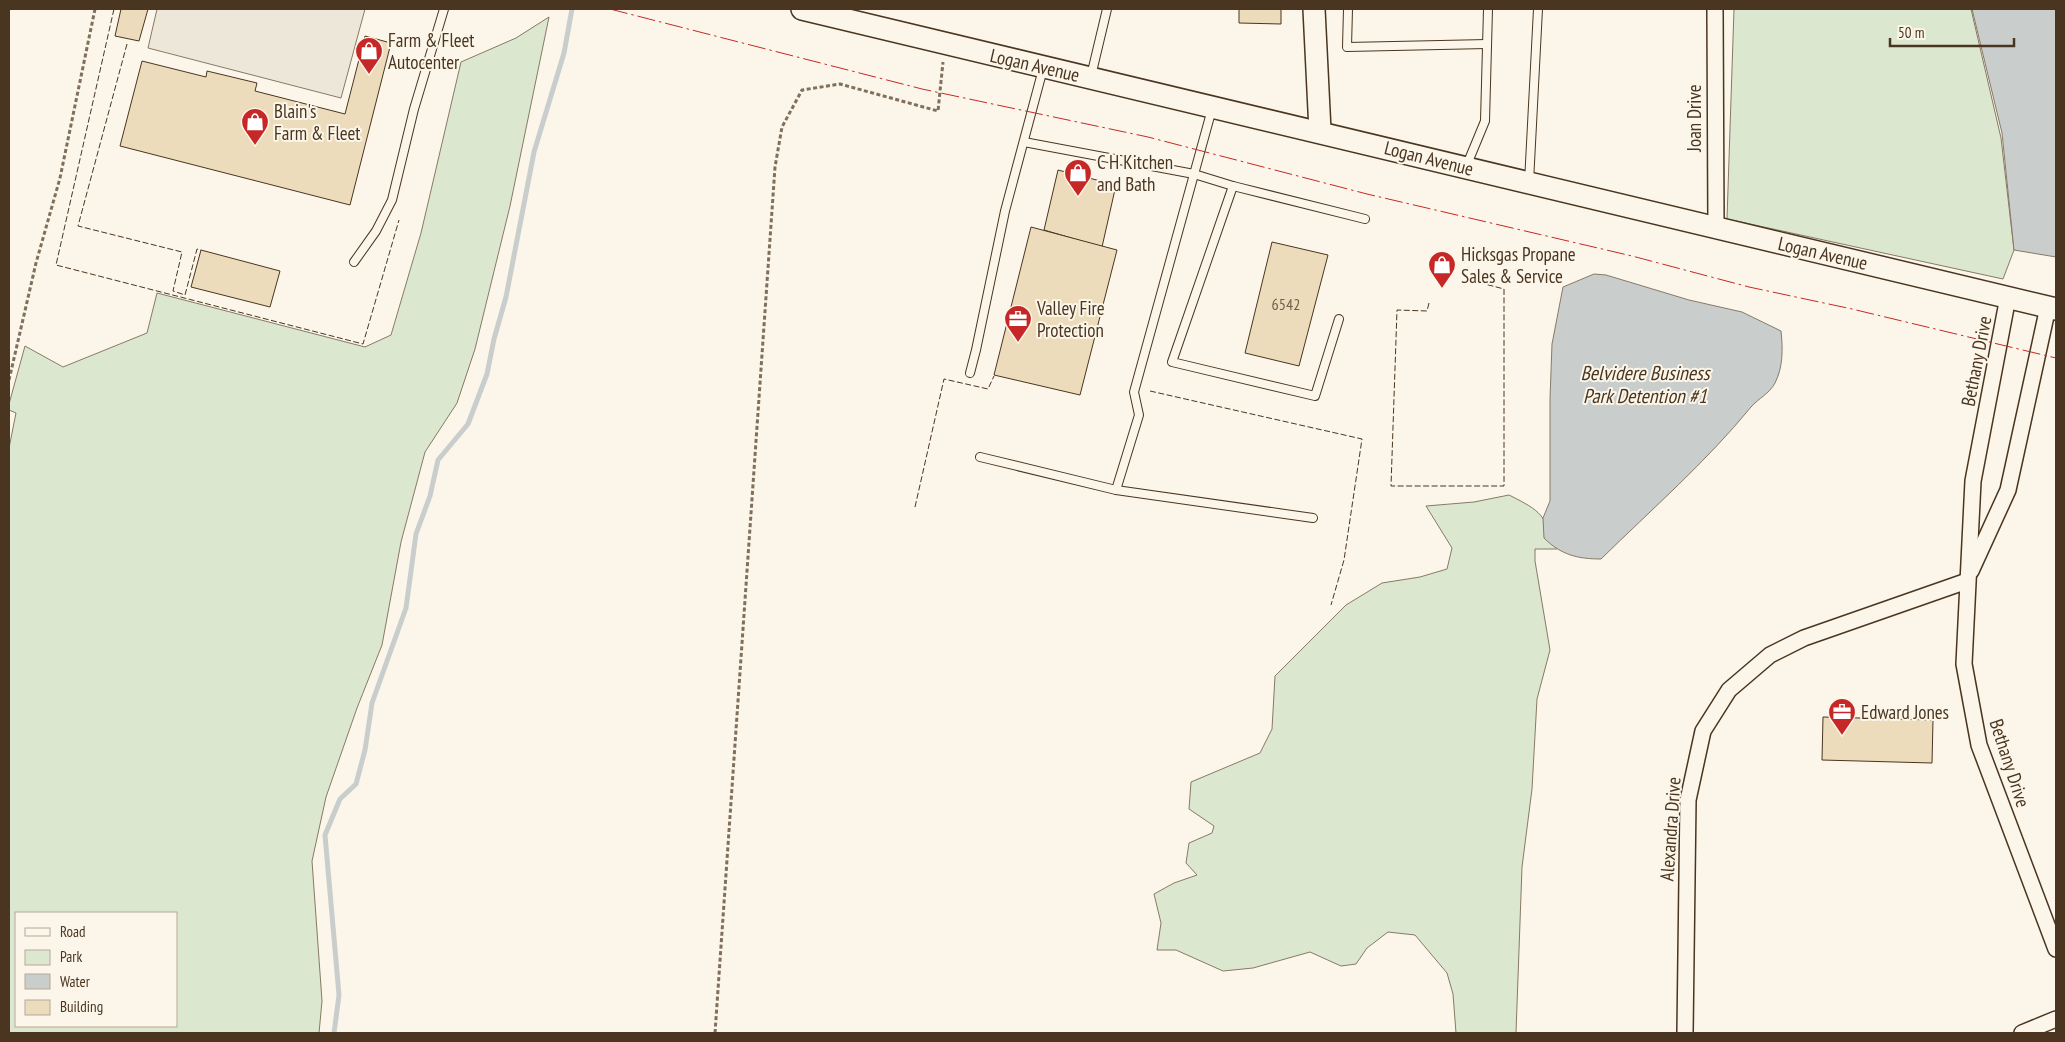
<svg xmlns="http://www.w3.org/2000/svg" width="2065" height="1042" font-family="'PT Sans Narrow',sans-serif">
  <style>
    .green { fill: #dce7d0; stroke: #887966; fill-rule: evenodd }
    .parking { fill: #ede7d9; stroke: #887966 }
    .water { fill: #c9cecd; stroke: #887966 }
    .lines { fill: none; stroke-linecap: round; stroke-linejoin: round }
    .stream { stroke: #c9cecd; stroke-width: 5 }
    .building { fill: #ecdcbc; stroke: #4a3520 }
    .lane-casing { stroke: #4a3520; stroke-width: 10 }
    .street-casing { stroke: #4a3520; stroke-width: 18 }
    .secondary-casing { stroke: #4a3520; stroke-width: 24 }
    .path { stroke: #7f6f5c; stroke-width: 3; stroke-dasharray: 4 2.5; stroke-linecap: butt }
    .lane { stroke: #fbf6e9; stroke-width: 8 }
    .street { stroke: #fbf6e9; stroke-width: 15 }
    .secondary { stroke: #fbf6e9; stroke-width: 21 }
    .fence { stroke: #4a3520; stroke-width: 1; stroke-dasharray: 6 2.5; stroke-linecap: butt }
    .power { stroke: #c62828; stroke-width: 1; stroke-dasharray: 18 4 2.5 4; stroke-linecap: butt }
    .labels { text-anchor: middle; stroke-width: 4; stroke-linejoin: round; paint-order: stroke }
    .number-label { font-size: 16px; fill: #725f47 }
    .poi-label { font-size: 19px; fill: #4a3520; stroke: #fbf6e9; text-anchor: start }
    .street-label { font-size: 19px; fill: #4a3520; stroke: #fbf6e9 }
    .water-label { font-size: 20px; font-style: italic; fill: #4a3520; stroke: #fbf6e9 }
  </style>
  <rect width="100%" height="100%" fill="#fbf6e9"/>
  <!-- green -->
  <g class="green">
    <polygon points="1734,9 1971,9 2001,138 2014,250 2003,279 1727,219"/>
    <path d="M549,17L510,206L475,349L457,403L425,452L401,542L382,645L357,708L326,797L312,861L322,1001L319,1033H9V448L16,413L9,410V404L25,346L63,367L147,333L157,293L365,347L391,335L421,233L461,62L516,38ZM176,913V1026H16V913Z"/>
    <path d="M1509,495C1543,512 1543,514 1557,549H1535V561L1550,650L1537,699L1532,789L1522,867L1516,1033H1456L1453,994L1447,973L1415,935L1388,932L1367,948L1356,964L1341,966L1310,952L1253,968L1223,971L1176,950H1157L1161,923L1154,894L1174,883L1197,875L1186,863L1189,843L1212,833L1214,826L1189,809L1191,782L1260,753L1272,729L1275,676L1346,605L1382,583L1420,577L1447,569L1452,548L1426,506L1474,502Z"/>
  </g>
  <!-- parking -->
  <polygon class="parking" points="157,9 365,9 341,98 148,48"/>
  <!-- water -->
  <g class="water">
    <polygon points="1972,9 2056,9 2056,257 2014,250 2002,133"/>
    <path d="M1594,274L1606,275L1689,300L1742,312L1781,331C1783,350 1783,367 1775,383C1769,394 1759,398 1751,407C1706,462 1652,509 1601,559C1578,559 1561,555 1544,538L1543,518L1550,501V399L1552,344L1563,287Z"/>
  </g>
  <g class="lines">
    <!-- stream -->
    <polyline class="stream" points="334,1033 339,995 325,835 340,799 356,784 365,750 372,703 406,608 416,534 430,496 438,460 468,424 487,374 494,339 506,297 534,152 564,53 572,9"/>
  </g>
  <!-- building -->
  <g class="building">
    <polygon points="121,9 148,9 139,41 115,36"/>
    <polygon points="1239,9 1281,9 1281,24 1239,23"/>
    <polygon points="365,36 391,43 350,205 120,146 142,61 206,77 207,71 257,83 255,91 345,114"/>
    <polygon points="1058,170 1116,185 1102,247 1044,230"/>
    <polygon points="1031,227 1117,250 1080,395 994,375"/>
    <polygon points="1272,242 1328,255 1299,366 1245,353"/>
    <polygon points="201,250 280,271 270,307 191,287"/>
    <polygon points="1823,717 1933,720 1932,763 1822,760"/>
  </g>
  <g class="lines">
    <defs>
      <g id="lane">
        <polyline points="1348,9 1347,47 1487,44"/>
        <polyline points="1091,76 1107,9"/>
        <polyline points="1024,142 1194,174 1233,186 1172,362 1315,396 1339,319"/>
        <polyline points="1466,167 1485,121 1488,9"/>
        <polyline points="1529,182 1538,9"/>
        <polyline points="1233,186 1365,219"/>
        <polyline points="354,262 376,231 392,200 414,109 444,9"/>
        <polyline points="970,373 976,350 1005,211 1043,69"/>
        <polyline points="980,457 1116,490 1313,518"/>
        <polyline points="1116,490 1139,415 1134,392 1212,109"/>
      </g>
      <g id="street">
        <polyline points="1715,9 1716,227"/>
        <polyline points="2008,297 1973,481 1964,664 1979,745 2056,949"/>
        <polyline points="1971,571 2008,490 2048,307"/>
        <polyline points="1685,1033 1688,800 1703,731 1729,690 1770,655 1804,638 1967,581"/>
        <polyline points="2022,1033 2056,1019"/>
      </g>
      <g id="secondary">
        <polyline points="802,9 2056,309"/>
        <polyline points="1314,9 1320,131"/>
      </g>
    </defs>
    <!-- lane casing -->
    <use href="#lane" class="lane-casing"/>
    <!-- street casing -->
    <use href="#street" class="street-casing"/>
    <!-- secondary casing -->
    <use href="#secondary" class="secondary-casing"/>
    <!-- path -->
    <g class="path">
      <polyline points="9,380 36,263 60,178 95,9"/>
      <polyline points="715,1033 775,167 782,127 802,90 840,84 938,111 943,62"/>
    </g>
    <!-- lane -->
    <use href="#lane" class="lane"/>
    <!-- street -->
    <use href="#street" class="street"/>
    <!-- secondary -->
    <use href="#secondary" class="secondary"/>
    <!-- fence -->
    <g class="fence">
      <polyline points="114,9 56,265 363,344 399,220"/>
      <polyline points="127,44 78,226 182,252 173,291 185,295 197,249 201,250"/>
      <polyline points="1429,303 1427,311 1397,310 1391,486 1504,486 1504,289 1481,283"/>
      <polyline points="1150,391 1362,439 1344,560 1331,605"/>
      <polyline points="915,507 944,379 988,389 994,376"/>
    </g>
    <!-- power -->
    <polyline class="power" points="610,9 922,89 1148,137 1367,194 1632,256 1749,287 1852,309 2056,358"/>
  </g>
  <!-- icons -->
  <defs>
    <symbol id="shop-pin" viewBox="-11 -11 22 30"><path d="M0 17L-7.5 6A9.5 9.5 0 1 1 7.5 6Z" fill="#c62828" stroke="#fbf6e9"/><path d="M-5-2.5h2.3a2.7 3.5 0 0 1 5.4 0H5L5.5 6h-11ZM-1.5-2.5h3a1.5 2.3 0 0 0-3 0Z" fill="#fff"/></symbol>
    <symbol id="office-pin" viewBox="-11 -11 22 30"><path d="M0 17L-7.5 6A9.5 9.5 0 1 1 7.5 6Z" fill="#c62828" stroke="#fbf6e9"/><path d="M-6-3h4V-5.5h4V-3h4V5H-6ZM-1-4.5V-3h2v-1.5ZM-6 0V1H6V0Z" fill="#fff"/></symbol>
  </defs>
  <g fill-rule="evenodd">
    <use href="#shop-pin" x="353" y="35" width="32" height="43"/>
    <use href="#shop-pin" x="239" y="106" width="32" height="43"/>
    <use href="#shop-pin" x="1062" y="157" width="32" height="43"/>
    <use href="#shop-pin" x="1426" y="249" width="32" height="43"/>
    <use href="#office-pin" x="1002" y="303" width="32" height="43"/>
    <use href="#office-pin" x="1826" y="696" width="32" height="43"/>
  </g>
  <g class="labels">
    <!-- number labels -->
    <g class="number-label">
      <text x="1286" y="310">6542</text>
    </g>
    <!-- poi labels -->
    <g class="poi-label">
      <text x="388" y="47">Farm &amp; Fleet<tspan x="388" dy="22">Autocenter</tspan></text>
      <text x="274" y="118">Blain's<tspan x="274" dy="22">Farm &amp; Fleet</tspan></text>
      <text x="1097" y="169">C H Kitchen<tspan x="1097" dy="22">and Bath</tspan></text>
      <text x="1461" y="261">Hicksgas Propane<tspan x="1461" dy="22">Sales &amp; Service</tspan></text>
      <text x="1037" y="315">Valley Fire<tspan x="1037" dy="22">Protection</tspan></text>
      <text x="1861" y="719">Edward Jones</text>
    </g>
    <!-- street labels -->
    <g class="street-label">
      <text transform="translate(1035 65) rotate(13)" y="7">Logan Avenue</text>
      <text transform="translate(1694 118) rotate(-90)" y="7">Joan Drive</text>
      <text transform="translate(1429 158) rotate(14)" y="7">Logan Avenue</text>
      <text transform="translate(1823 253) rotate(13)" y="7">Logan Avenue</text>
      <text transform="translate(1976 361) rotate(-79)" y="7">Bethany Drive</text>
      <text transform="translate(2010 763) rotate(72)" y="7">Bethany Drive</text>
      <text transform="translate(1670 829) rotate(-86)" y="7">Alexandra Drive</text>
    </g>
    <!-- water labels -->
    <g class="water-label">
      <text x="1645" y="380">Belvidere Business<tspan x="1645" dy="23">Park Detention #1</tspan></text>
    </g>
  </g>
  <!-- border -->
  <rect width="2065" height="1042" fill="none" stroke="#4a3520" stroke-width="20"/>
  <!-- legend -->
  <rect x="15" y="912" width="162" height="115" fill="#fbf6e9" stroke="#b4a999"/>
  <rect x="25" y="928" width="25" height="8" fill="#fbf6e9" stroke="#b4a999"/>
  <text x="60" y="937" font-size="15" fill="#4a3520">Road</text>
  <rect x="25" y="950" width="25" height="15" fill="#dce7d0" stroke="#b4a999"/>
  <text x="60" y="962" font-size="15" fill="#4a3520">Park</text>
  <rect x="25" y="974" width="25" height="15" fill="#c9cecd" stroke="#b4a999"/>
  <text x="60" y="987" font-size="15" fill="#4a3520">Water</text>
  <rect x="25" y="1000" width="25" height="15" fill="#ecdcbc" stroke="#b4a999"/>
  <text x="60" y="1012" font-size="15" fill="#4a3520">Building</text>
  <!-- scale -->
  <path d="M1890 38v8h124v-8" fill="none" stroke="#4a3520" stroke-width="2.5"/>
  <text x="1898" y="38" font-size="15" fill="#4a3520" stroke="#fbf6e9" stroke-width="4" paint-order="stroke">50 m</text>
</svg>
